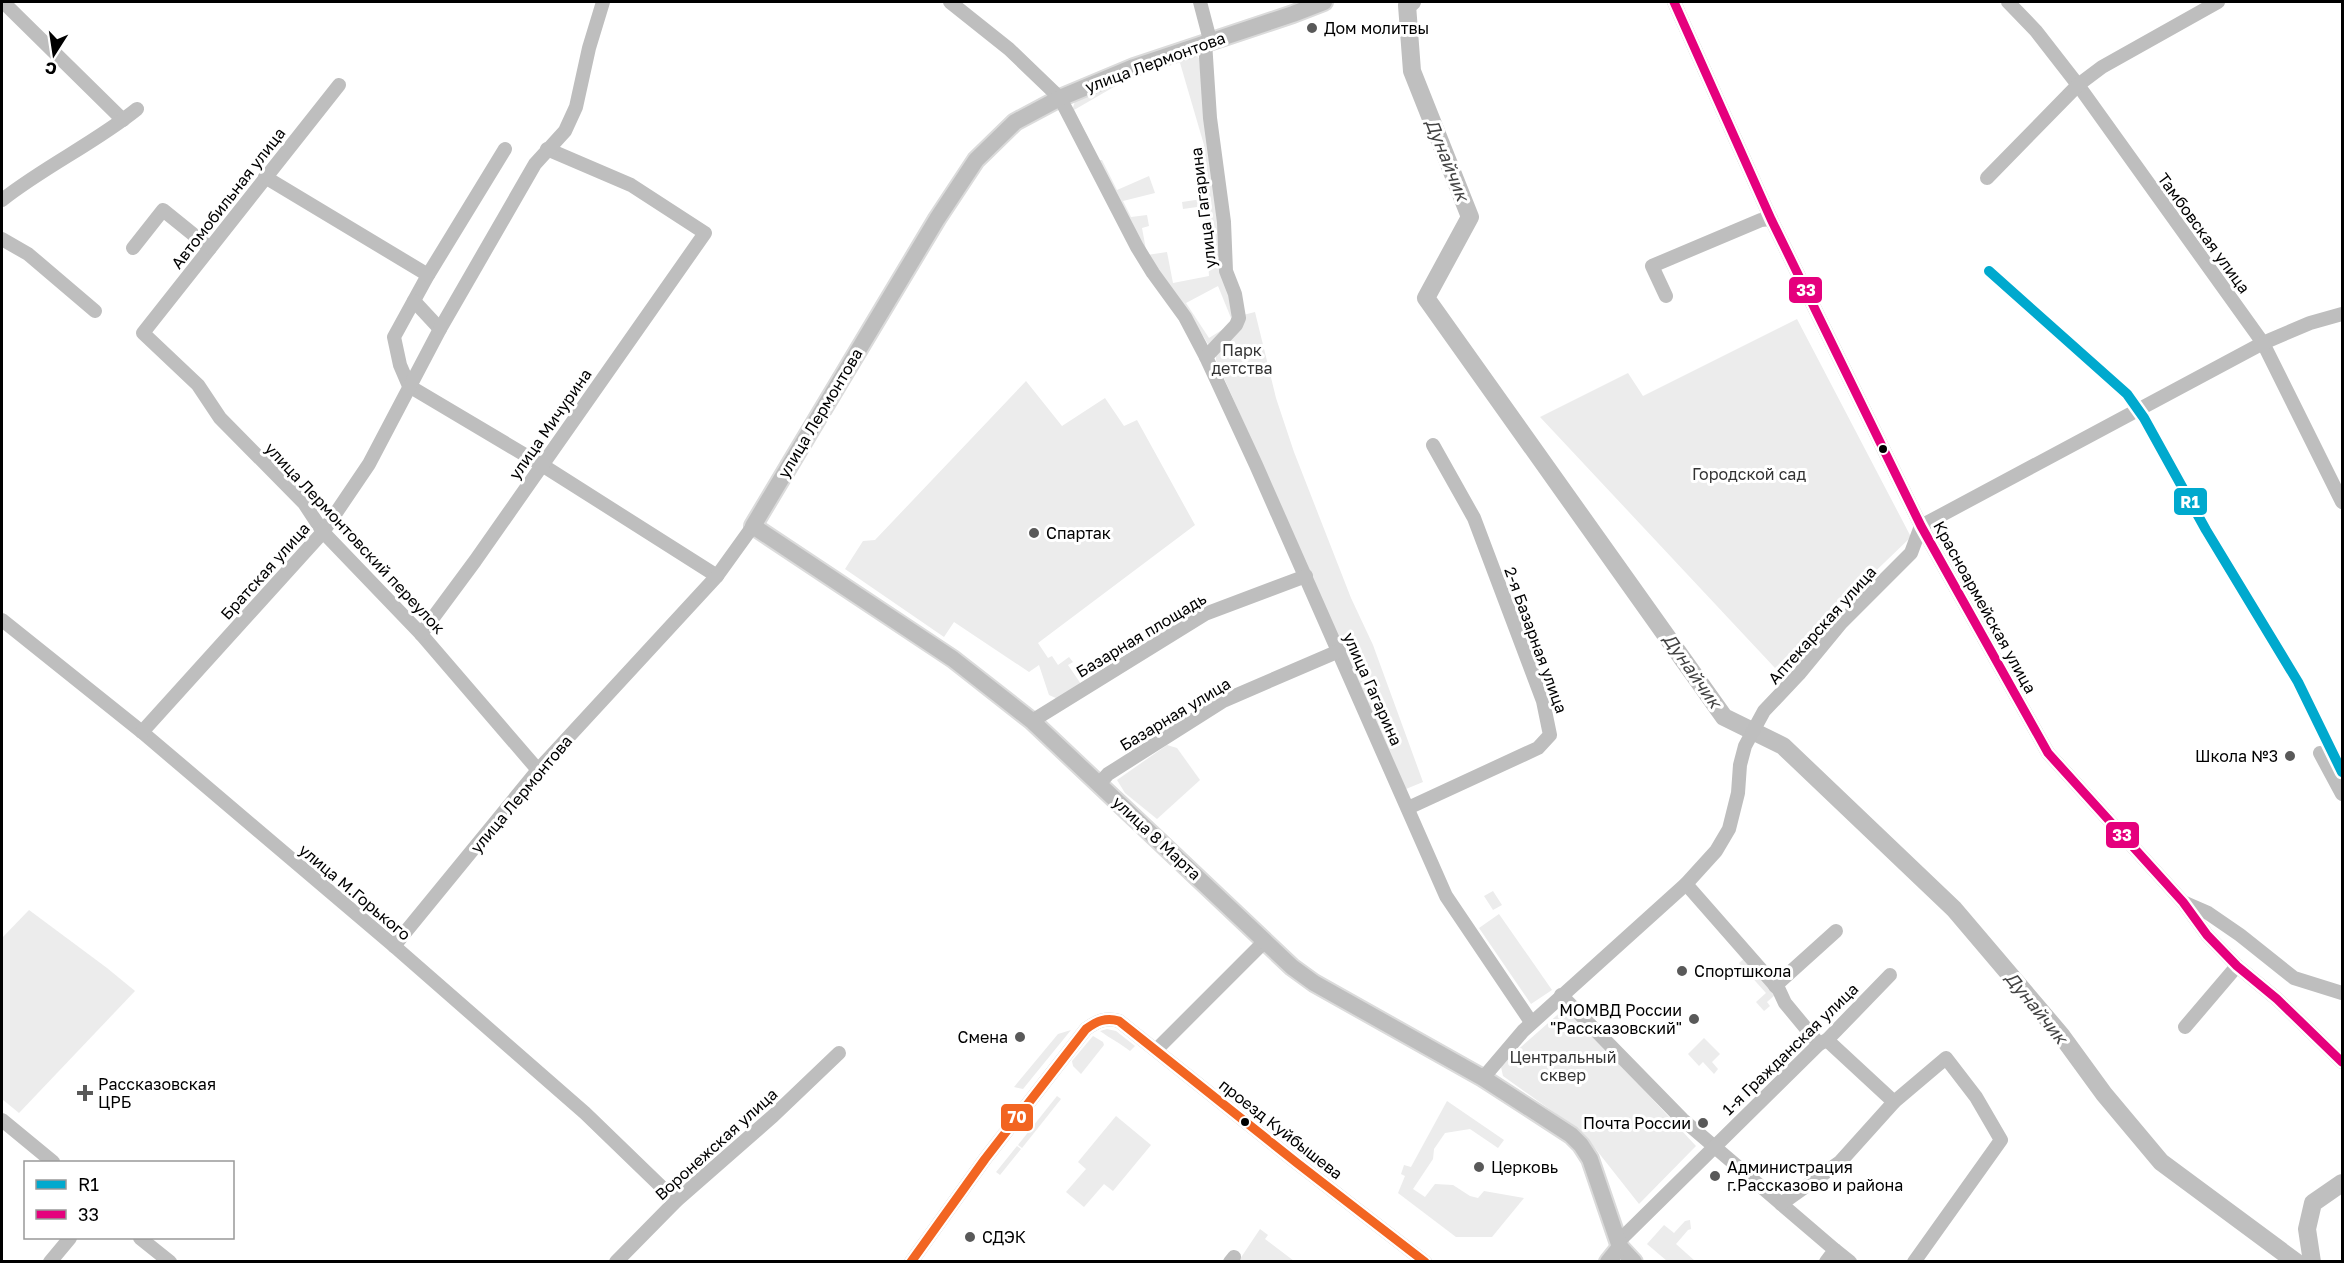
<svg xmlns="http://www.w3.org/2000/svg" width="2344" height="1263" font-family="'Golos Text',sans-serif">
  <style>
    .green { fill: #ececec; fill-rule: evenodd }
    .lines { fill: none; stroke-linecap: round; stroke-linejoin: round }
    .river { stroke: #bfbfbf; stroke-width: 18 }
    .major-casing { stroke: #dbdbdb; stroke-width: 20 }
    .minor { stroke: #bebebe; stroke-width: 14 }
    .major { stroke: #bebebe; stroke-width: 16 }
    .bus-1-casing { stroke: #fff; stroke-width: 14 }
    .bus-2-casing { stroke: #fff; stroke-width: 14 }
    .bus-1 { stroke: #e5007d; stroke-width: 9 }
    .bus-2 { stroke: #f26522; stroke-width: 9 }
    .rail-1-casing { stroke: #fff; stroke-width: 15 }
    .rail-1 { stroke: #00a9ce; stroke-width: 10 }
    .poi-dot { fill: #595959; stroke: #fff; stroke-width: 2 }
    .bus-dot { fill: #000; stroke: #fff; stroke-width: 2 }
    .labels { text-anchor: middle; stroke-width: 6; stroke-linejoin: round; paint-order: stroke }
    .poi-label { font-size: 16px; fill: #000; stroke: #fff; text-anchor: start }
    .street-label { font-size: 16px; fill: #000; stroke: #fff }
    .park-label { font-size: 16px; fill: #333; stroke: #fff }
    .water-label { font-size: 18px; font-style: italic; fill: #444; stroke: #fff }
    .line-badge { stroke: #fff; stroke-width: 2 }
    .badge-label { font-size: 16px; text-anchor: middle; font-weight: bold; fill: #fff }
  </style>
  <rect width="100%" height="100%" fill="#fff"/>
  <!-- green -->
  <g class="green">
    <path d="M1192,54L1199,58C1206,129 1217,199 1223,269C1224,283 1240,309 1235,322C1232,332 1218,342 1211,349L1192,318L1147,256L1072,111L1075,101L1138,73L1074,110L1099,160H1102L1117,190L1149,176L1155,193L1123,201L1131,217L1147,215L1149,226L1142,228L1147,255L1167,252L1173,283L1209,276L1204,206L1183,209L1182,202L1209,198L1200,146L1204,145L1178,56ZM1218,286L1233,323L1209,338L1186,303Z"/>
    <polygon points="1255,312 1276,398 1294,452 1351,598 1373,645 1423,782 1406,789 1216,360 1216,356 1243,315"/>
    <polygon points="1797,319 1911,537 1775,668 1540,417 1628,373 1643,396"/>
    <polygon points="1026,381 1062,426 1105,398 1124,426 1137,420 1195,525 1038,643 1048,658 1052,656 1058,665 1069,657 1073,662 1068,665 1083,687 1058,699 1049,695 1039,665 1029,672 954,622 944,637 845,569 863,541 875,540"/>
    <polygon points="1167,745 1177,748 1200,780 1157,819 1125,793 1117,780"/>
    <polygon points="1493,891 1502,905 1493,910 1484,896"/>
    <polygon points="29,910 107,968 135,991 19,1113 2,1099 2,938"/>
    <polygon points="1499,914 1552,990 1531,1004 1479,928"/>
    <polygon points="1746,957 1776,994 1767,1002 1770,1006 1764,1011 1756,1002 1766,993 1739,963"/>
    <polygon points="1564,1009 1568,1009 1575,1016 1696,1146 1639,1204 1583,1133 1503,1076 1501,1067 1504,1062"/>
    <path d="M1107,1029L1116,1031L1135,1046L1130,1051C1120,1043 1111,1039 1100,1031Z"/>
    <polygon points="1071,1030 1023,1089 1014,1087 1058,1034"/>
    <polygon points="1093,1036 1103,1042 1104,1045 1081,1074 1073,1066 1072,1061"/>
    <polygon points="1704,1038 1720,1054 1712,1062 1718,1069 1714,1074 1703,1062 1699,1066 1688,1054"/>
    <polygon points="1057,1096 1061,1099 1022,1148 1018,1145"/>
    <polygon points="1447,1101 1504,1140 1498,1148 1470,1129 1445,1133 1434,1149 1433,1159 1413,1189 1425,1197 1435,1184 1453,1185 1470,1196 1478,1198 1484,1191 1524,1198 1492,1237 1456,1237 1398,1193 1405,1176 1401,1174 1404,1165 1411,1167"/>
    <polygon points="1116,1116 1151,1145 1113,1191 1104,1184 1084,1207 1066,1192 1086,1169 1078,1162"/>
    <polygon points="1017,1146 1021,1149 1000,1175 996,1172"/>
    <polygon points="1690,1220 1691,1229 1688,1230 1676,1244 1695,1261 1667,1261 1647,1244 1664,1225 1674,1233 1685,1221"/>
    <polygon points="1260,1229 1268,1235 1265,1239 1294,1261 1238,1262"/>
  </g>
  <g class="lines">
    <!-- river -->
    <g class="river">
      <polyline points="1412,2 1407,5 1412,71 1470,217 1426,298 1724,717 1783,746 1954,909 2061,1035 2104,1094 2161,1162 2296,1262"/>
      <polyline points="2312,1262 2307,1229 2313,1203 2342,1183"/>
    </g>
    <defs>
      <g id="major">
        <polyline points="1324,2 1293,14 1134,67 1060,98 1015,122 976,160 937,219 753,526 953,659 1032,721 1292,967 1314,983 1483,1078 1571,1135 1581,1145 1590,1159 1620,1247 1634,1262"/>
        <polyline points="1608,1262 1620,1247"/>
      </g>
    </defs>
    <!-- major casing -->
    <use href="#major" class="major-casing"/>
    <!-- minor -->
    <g class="minor">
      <polyline points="3,2 123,120"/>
      <polyline points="950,2 1009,49 1060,98 1137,247 1153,273 1185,317 1206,357 1256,465 1446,896 1531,1022"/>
      <polyline points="1200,2 1210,40"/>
      <polyline points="1674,2 1771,219 1921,526 2048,753 2183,902 2207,935 2237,966 2277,999 2342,1062"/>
      <polyline points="2008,2 2036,31 2078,85 2263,343 2342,502"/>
      <polyline points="1205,42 1210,118 1224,222 1226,271 1235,294 1239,318 1236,325 1206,357"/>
      <polyline points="339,85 143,333 198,385 220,418 304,503 323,532 421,634 538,770"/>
      <polyline points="505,149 428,275 394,337 400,365 409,386 542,465 717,576"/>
      <polyline points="265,177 428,275"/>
      <polyline points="1987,178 2078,85 2102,67 2218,2"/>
      <path d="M2,200C45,166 95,143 137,109"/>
      <polyline points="2,239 28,254 95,311"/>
      <polyline points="133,248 163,210 210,248"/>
      <polyline points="1666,296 1652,266 1761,220 1771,219"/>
      <polyline points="414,301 440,329"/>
      <polyline points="2,620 142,732 394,946 585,1113 676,1201"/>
      <polyline points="421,634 475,561 705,233 631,185 547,149"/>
      <polyline points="1032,721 1205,614 1306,576"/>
      <polyline points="142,732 323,532 369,464 440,329 535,164 565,131 576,107 589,48 603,2"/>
      <polyline points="2320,753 2342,794"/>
      <polyline points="1099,784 1108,774 1223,701 1339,651"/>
      <polyline points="1408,808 1538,748 1550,735 1543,701 1474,518 1433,445"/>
      <polyline points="1686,884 1779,990 1785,1003 1819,1044"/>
      <polyline points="2185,903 2208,913 2240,935 2294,978 2342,993"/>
      <polyline points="394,946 538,770 717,576 753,526"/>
      <polyline points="1775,986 1836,931"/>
      <polyline points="1561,995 1682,1119 1835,1250 1826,1262"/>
      <polyline points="2185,1027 2237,966"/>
      <polyline points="1827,1040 1894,1102"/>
      <polyline points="1156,1050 1264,942"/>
      <polyline points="1483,1078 1523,1031 1686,884 1716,851 1729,829 1738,793 1740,765 1745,746 1764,711 1799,674 1841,623 1911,553 1921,526 2263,343 2310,323 2342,314"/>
      <polyline points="2,1120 53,1162"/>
      <polyline points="1781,1204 1840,1162 1894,1102 1946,1058 1976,1097 2001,1140 1914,1262"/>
      <polyline points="140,1238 170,1262"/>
      <polyline points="1619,1241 1819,1044 1827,1040 1890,975"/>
      <polyline points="1835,1250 1850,1262"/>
      <polyline points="50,1262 70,1238"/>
      <polyline points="616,1262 676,1201 773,1116 839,1053"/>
      <path d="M911,1262L985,1159L1086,1029C1097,1021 1106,1017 1119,1021L1297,1163L1425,1262"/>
      <polyline points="1230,1262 1234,1257"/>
    </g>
    <!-- major -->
    <use href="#major" class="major"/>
    <defs>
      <polyline id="bus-1" points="1674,2 1771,219 1921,526 2048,753 2183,902 2207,935 2237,966 2277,999 2342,1062"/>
      <path id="bus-2" d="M911,1262L985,1159L1086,1029C1097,1021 1106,1017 1119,1021L1297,1163L1425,1262"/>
    </defs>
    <!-- bus-1 casing -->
    <use href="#bus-1" class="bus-1-casing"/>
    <!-- bus-2 casing -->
    <use href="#bus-2" class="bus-2-casing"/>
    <!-- bus-1 -->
    <use href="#bus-1" class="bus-1"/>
    <!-- bus-2 -->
    <use href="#bus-2" class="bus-2"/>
    <defs>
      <polyline id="rail-1" points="1989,271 2127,394 2144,418 2206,530 2298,682 2342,772"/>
    </defs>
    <!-- rail-1 casing -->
    <use href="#rail-1" class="rail-1-casing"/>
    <!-- rail-1 -->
    <use href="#rail-1" class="rail-1"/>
  </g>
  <!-- markers -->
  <g class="poi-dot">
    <circle cx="1312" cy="28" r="6"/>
    <circle cx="1034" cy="533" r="6"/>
    <circle cx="2290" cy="756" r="6"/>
    <circle cx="1682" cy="971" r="6"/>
    <circle cx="1694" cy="1019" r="6"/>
    <circle cx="1020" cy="1037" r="6"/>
    <path d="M82 1084h6v6h6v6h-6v6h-6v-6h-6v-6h6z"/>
    <circle cx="1703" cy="1123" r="6"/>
    <circle cx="1479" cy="1167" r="6"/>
    <circle cx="1715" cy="1176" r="6"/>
    <circle cx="970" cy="1237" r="6"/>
  </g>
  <g class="bus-dot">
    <circle cx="1883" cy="449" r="5"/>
    <circle cx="1245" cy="1122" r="5"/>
  </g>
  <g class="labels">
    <!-- poi labels -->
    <g class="poi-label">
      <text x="1324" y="34">Дом молитвы</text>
      <text x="1046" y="539">Спартак</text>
      <text x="2278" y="762" text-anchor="end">Школа №3</text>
      <text x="1694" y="977">Спортшкола</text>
      <text x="1682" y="1016" text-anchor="end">МОМВД России<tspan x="1682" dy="18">"Рассказовский"</tspan></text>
      <text x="1008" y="1043" text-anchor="end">Смена</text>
      <text x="98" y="1090">Рассказовская<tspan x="98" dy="18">ЦРБ</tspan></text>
      <text x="1691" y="1129" text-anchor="end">Почта России</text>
      <text x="1491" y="1173">Церковь</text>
      <text x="1727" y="1173">Администрация<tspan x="1727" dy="18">г.Рассказово и района</tspan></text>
      <text x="982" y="1243">СДЭК</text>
    </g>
    <!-- street labels -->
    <g class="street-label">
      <text transform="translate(1155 62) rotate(-20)" y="6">улица Лермонтова</text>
      <text transform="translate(228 198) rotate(-52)" y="6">Автомобильная улица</text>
      <text transform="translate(1203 208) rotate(-97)" y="6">улица Гагарина</text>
      <text transform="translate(2204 233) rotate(54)" y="6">Тамбовская улица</text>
      <text transform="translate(820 413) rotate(-59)" y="6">улица Лермонтова</text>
      <text transform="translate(550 424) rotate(-55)" y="6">улица Мичурина</text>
      <text transform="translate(355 538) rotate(47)" y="6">улица Лермонтовский переулок</text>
      <text transform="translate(265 571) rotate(-48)" y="6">Братская улица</text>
      <text transform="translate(1985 607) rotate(61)" y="6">Красноармейская улица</text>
      <text transform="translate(1822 625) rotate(-48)" y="6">Аптекарская улица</text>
      <text transform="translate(1141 635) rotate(-31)" y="6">Базарная площадь</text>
      <text transform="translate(1536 640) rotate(70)" y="6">2-я Базарная улица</text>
      <text transform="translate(1373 689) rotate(66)" y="6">улица Гагарина</text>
      <text transform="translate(1175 714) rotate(-31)" y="6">Базарная улица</text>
      <text transform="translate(521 794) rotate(-50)" y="6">улица Лермонтова</text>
      <text transform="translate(1157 838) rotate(43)" y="6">улица 8 Марта</text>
      <text transform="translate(355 892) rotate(40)" y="6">улица М.Горького</text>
      <text transform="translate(1790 1049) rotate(-44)" y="6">1-я Гражданская улица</text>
      <text transform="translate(1281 1129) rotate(38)" y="6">проезд Куйбышева</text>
      <text transform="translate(716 1144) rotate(-42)" y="6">Воронежская улица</text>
    </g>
    <!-- park labels -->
    <g class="park-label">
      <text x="1242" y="356">Парк<tspan x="1242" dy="18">детства</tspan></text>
      <text x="1749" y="480">Городской сад</text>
      <text x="1563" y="1063">Центральный<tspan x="1563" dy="18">сквер</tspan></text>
    </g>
    <!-- water labels -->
    <g class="water-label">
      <text transform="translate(1447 160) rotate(68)" y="6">Дунайчик</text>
      <text transform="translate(1692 671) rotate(55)" y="6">Дунайчик</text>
      <text transform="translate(2036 1008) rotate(51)" y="6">Дунайчик</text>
    </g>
  </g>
  <g class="line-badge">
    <rect x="1788" y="276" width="35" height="28" rx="6" fill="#e5007d"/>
    <rect x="2173" y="487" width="35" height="29" rx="6" fill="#00a9ce"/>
    <rect x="2105" y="821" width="35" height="28" rx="6" fill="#e5007d"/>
    <rect x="1000" y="1103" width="34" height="29" rx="6" fill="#f26522"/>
  </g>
  <g class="badge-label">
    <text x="1806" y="296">33</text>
    <text x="2190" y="508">R1</text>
    <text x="2122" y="841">33</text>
    <text x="1017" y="1123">70</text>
  </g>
  <!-- border -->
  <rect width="2344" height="1263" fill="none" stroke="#000000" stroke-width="6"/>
  <!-- legend -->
  <rect x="24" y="1161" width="210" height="78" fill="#ffffff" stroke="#999999" stroke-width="1.5"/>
  <rect x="36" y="1180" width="30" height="9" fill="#00a9ce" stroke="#999999" stroke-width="1.5"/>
  <text x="78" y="1191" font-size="18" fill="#000000">R1</text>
  <rect x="36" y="1210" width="30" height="9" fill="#e5007d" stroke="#999999" stroke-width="1.5"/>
  <text x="78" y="1221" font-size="18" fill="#000000">33</text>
  <!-- north arrow -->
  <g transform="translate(54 54) rotate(192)" stroke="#ffffff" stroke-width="4.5" paint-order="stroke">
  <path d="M0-4.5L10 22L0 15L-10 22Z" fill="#000000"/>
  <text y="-9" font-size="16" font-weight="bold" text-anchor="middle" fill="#000000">С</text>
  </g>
</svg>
